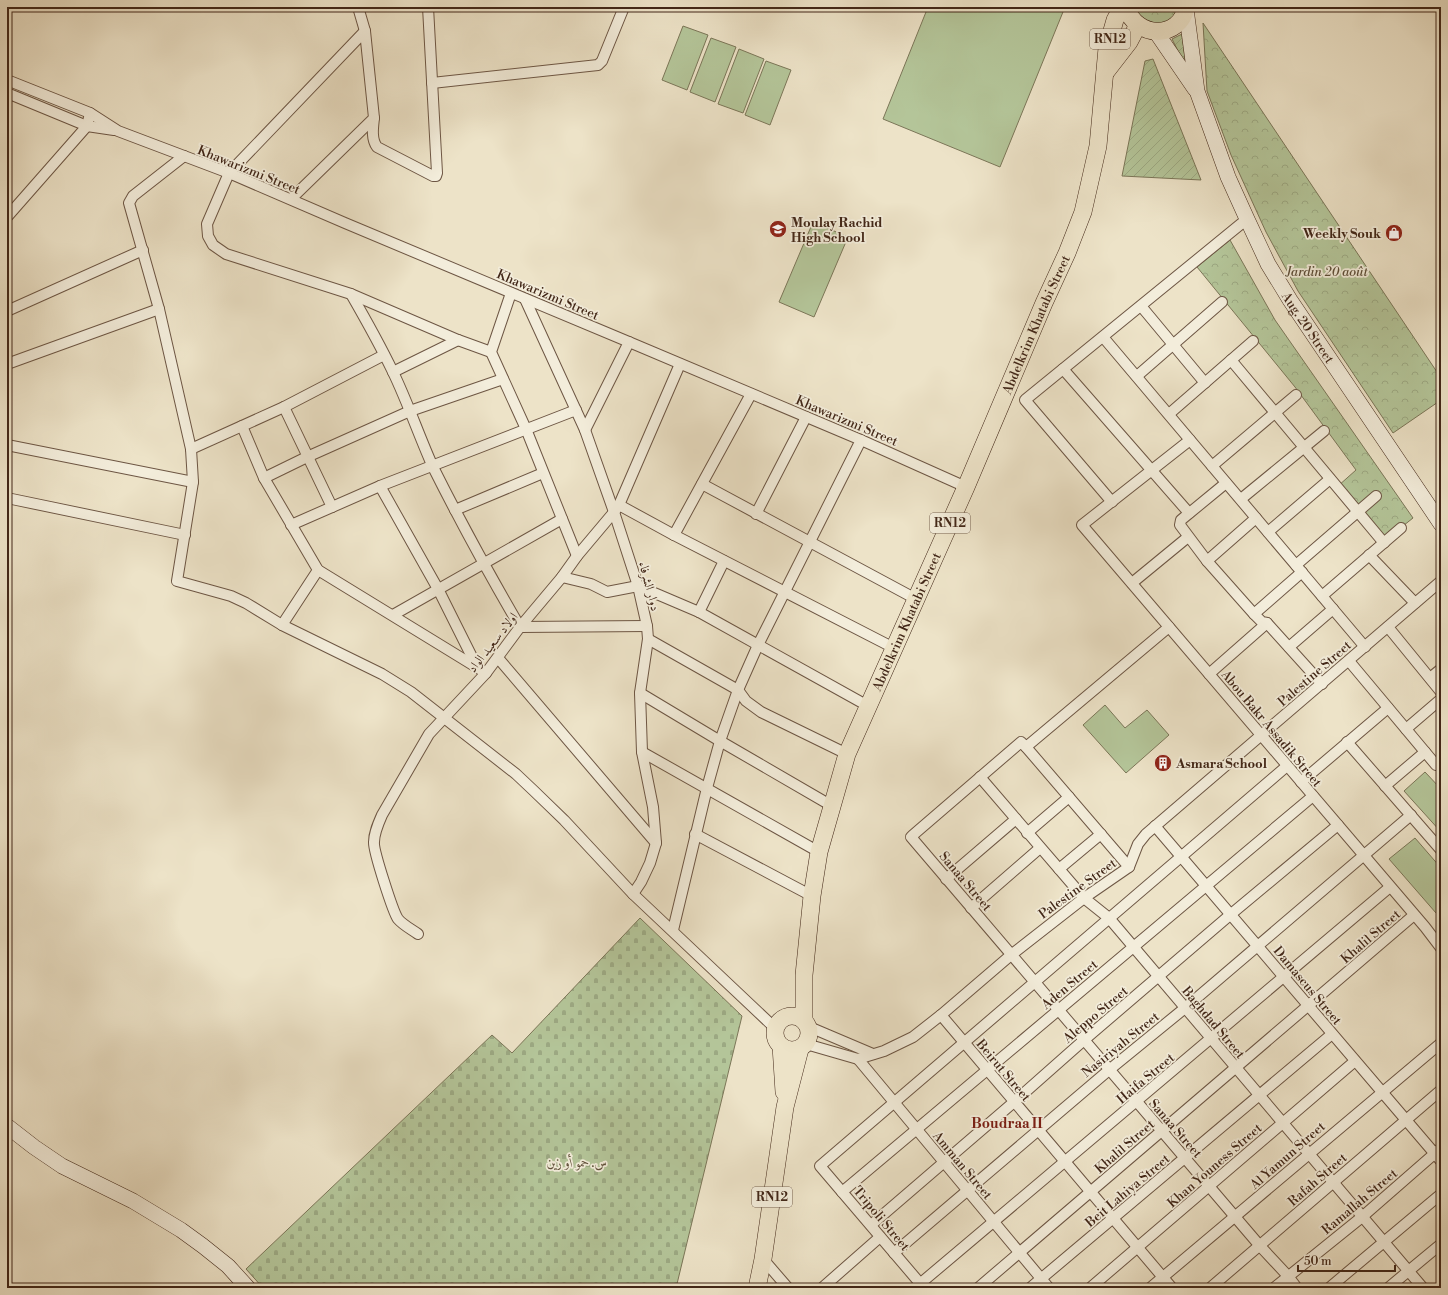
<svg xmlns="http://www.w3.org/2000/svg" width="1448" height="1295" font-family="'Libre Bodoni',Amiri,serif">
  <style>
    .grass { fill: #b4c599; stroke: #7b7658 }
    .cemetery { fill: url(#cemetery-stones); stroke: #7b7658 }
    .park { fill: url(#park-crowns); stroke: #7b7658 }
    .garden { fill: url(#garden-furrows); stroke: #7b7658 }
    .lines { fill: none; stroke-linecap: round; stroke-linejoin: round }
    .street-casing { stroke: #6d5644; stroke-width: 12 }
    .secondary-casing { stroke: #422718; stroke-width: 16 }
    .primary-casing { stroke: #422718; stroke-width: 18 }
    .street { stroke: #f3eddb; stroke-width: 10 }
    .secondary { stroke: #f3eddb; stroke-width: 15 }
    .primary { stroke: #ede3c8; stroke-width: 17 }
    .labels { text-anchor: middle; stroke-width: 3.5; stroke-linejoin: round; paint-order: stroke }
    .shield { fill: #f3eddb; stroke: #776252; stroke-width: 1 }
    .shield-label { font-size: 12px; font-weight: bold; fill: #422718 }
    .street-label { font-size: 13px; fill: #422718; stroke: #f3eddb }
    .poi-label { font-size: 13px; font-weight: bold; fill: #422718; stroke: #f3eddb; text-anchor: start }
    .park-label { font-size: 13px; font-style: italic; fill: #5e4e38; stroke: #f3eddb }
    .neighbourhood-label { font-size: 14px; font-weight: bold; fill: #7a1f14; stroke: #f3eddb }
  </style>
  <defs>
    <pattern id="cemetery-stones" width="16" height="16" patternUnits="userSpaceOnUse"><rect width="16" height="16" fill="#b4c599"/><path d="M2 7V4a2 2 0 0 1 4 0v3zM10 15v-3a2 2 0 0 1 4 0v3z" fill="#9ca983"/></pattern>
    <pattern id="park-crowns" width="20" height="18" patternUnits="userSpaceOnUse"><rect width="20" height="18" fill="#b4c599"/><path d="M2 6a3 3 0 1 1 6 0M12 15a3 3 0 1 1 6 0" fill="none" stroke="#9ca983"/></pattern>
    <pattern id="garden-furrows" width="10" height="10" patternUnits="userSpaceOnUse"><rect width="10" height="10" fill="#b4c599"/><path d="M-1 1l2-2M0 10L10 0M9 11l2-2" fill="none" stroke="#9ca983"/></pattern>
  </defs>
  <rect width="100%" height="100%" fill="#ede3c8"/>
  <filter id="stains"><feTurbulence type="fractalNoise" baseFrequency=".005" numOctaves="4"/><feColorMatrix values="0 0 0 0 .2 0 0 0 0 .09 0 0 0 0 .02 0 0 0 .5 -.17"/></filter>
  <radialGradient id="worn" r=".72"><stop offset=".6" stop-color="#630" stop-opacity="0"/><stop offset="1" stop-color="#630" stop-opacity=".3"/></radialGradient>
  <!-- grass -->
  <g class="grass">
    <polygon points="928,7 1065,7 1000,167 883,119"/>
    <polygon points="683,26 708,35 687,90 662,80"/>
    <polygon points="711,38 736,47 715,102 690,92"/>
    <polygon points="739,49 764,59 743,113 718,104"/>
    <polygon points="766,61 791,70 770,125 745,115"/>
    <polygon points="813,222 848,237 814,317 779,302"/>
    <polygon points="1105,705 1125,728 1147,710 1169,735 1126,773 1083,725"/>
    <polygon points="1425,772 1441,789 1441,832 1404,791"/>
    <polygon points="1415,838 1441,868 1441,909 1436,913 1389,859"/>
  </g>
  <!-- cemetery -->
  <polygon class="cemetery" points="640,918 742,1016 676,1288 263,1288 246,1269 492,1035 512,1053"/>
  <!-- park -->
  <g class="park">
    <polygon points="1134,7 1179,7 1170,21 1157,25 1139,16"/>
    <polygon points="1203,23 1441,378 1441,400 1393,433 1298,291 1266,232 1231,155 1207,91"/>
    <polygon points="1230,240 1275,320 1413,518 1384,541 1338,486 1356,470 1295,387 1197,267"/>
  </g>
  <!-- garden -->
  <g class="garden">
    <polygon points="1182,34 1186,67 1172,39"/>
    <polygon points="1153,59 1201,180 1122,176 1145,61"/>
  </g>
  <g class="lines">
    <defs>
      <g id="street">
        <polyline points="358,7 365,31"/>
        <polyline points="7,80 90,113 118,131 229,173 345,223 629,342 861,440 966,487"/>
        <polyline points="432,83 598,65 602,61 624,7"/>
        <polyline points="7,93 87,126 114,130"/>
        <path d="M374,118C373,127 371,139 377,147L433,176H436L437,173L428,7"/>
        <polyline points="184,156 133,196 129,203 159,309 191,449 193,482 177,581 231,596 246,603 282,625 382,674 411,692 516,774 534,791 564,820 633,894 776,1029"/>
        <polyline points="291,199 374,118 365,31 229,173 207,224 208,236 213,245 226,254 351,294 458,340 491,352"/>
        <polyline points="7,217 87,126 90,113"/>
        <polyline points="511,293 491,352 526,429 577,556"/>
        <path d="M351,294C366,320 380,345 393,372C408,403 419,436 433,467C460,521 489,574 520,627L647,626"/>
        <polyline points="525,299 585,430 614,512 638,586 647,626 648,639 640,693 642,752 653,807 656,843 650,863 641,882 633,894"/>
        <polyline points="1141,306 1205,383"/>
        <polyline points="7,311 143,250"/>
        <polyline points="1103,337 1365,647"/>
        <polyline points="1231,360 1384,543"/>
        <polyline points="7,364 159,309"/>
        <polyline points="1063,369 1189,513"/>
        <polyline points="393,372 458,340"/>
        <polyline points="1137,376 1222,302"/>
        <polyline points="284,407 332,507"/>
        <polyline points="1169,414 1253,341"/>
        <polyline points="242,426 264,478 318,570 486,673"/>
        <polyline points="585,430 629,342"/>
        <polyline points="1190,440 1082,525 1425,927 1441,948"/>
        <polyline points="7,445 193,482"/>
        <polyline points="191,449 284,407 384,355"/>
        <polyline points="1212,466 1296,395"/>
        <polyline points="264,478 307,457 410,411 503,379"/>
        <polyline points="1226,483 1181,520 1180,525 1207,561 1254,614 1262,622 1267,623 1322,684"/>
        <polyline points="702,484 916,599"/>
        <polyline points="380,486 438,589 476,665"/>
        <polyline points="7,498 185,535"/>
        <polyline points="1241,499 1324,431"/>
        <polyline points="1112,502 1025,400 1247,219"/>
        <polyline points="619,505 674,535 894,648"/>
        <polyline points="455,510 543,473"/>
        <polyline points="756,514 806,417"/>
        <polyline points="291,525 380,486 576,410"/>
        <polyline points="1268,532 1330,479"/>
        <polyline points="674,535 751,394"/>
        <polyline points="1369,555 1415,603"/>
        <polyline points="1207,561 1256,518"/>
        <polyline points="1296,565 1376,496"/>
        <polyline points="562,577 591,584 607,592 638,586 699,612 868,706"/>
        <polyline points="1132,583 1188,537"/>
        <polyline points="1322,596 1401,528"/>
        <polyline points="699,612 724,561"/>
        <polyline points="1254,614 1302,572"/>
        <polyline points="393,615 562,519"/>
        <polyline points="282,625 318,570"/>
        <polyline points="1169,627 1026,747 1021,742 913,835 911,837 1260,1246 1288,1276 1297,1288"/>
        <polyline points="1388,627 1441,692"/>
        <polyline points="648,639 738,690 746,701 761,712 847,754"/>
        <polyline points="1289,647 1333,609"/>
        <polyline points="498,658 656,843"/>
        <polyline points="1349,661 1436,765 1441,761"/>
        <polyline points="1209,674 1267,623"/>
        <polyline points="1430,678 1441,669"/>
        <polyline points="640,693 720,741 832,806"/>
        <polyline points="1406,729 1441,699"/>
        <polyline points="1347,742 1441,850"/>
        <polyline points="1026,747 1129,867"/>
        <polyline points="642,752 819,852"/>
        <polyline points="980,777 1084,898 1109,918 1423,1288"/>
        <polyline points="1301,782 1388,708"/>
        <polyline points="1385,786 1425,752"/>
        <polyline points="1155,826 1441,1161"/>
        <polyline points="1027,833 1069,797"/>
        <polyline points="695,834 812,896"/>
        <polyline points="1059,869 1101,834"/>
        <polyline points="946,879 1016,819"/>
        <polyline points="971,908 1040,848"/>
        <polyline points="673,930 707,788 720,741 738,690 758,645 861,440"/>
        <path d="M418,934C411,929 403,925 398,919C393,912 373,850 374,842C374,833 378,824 382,815L429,734L486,673L520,627L562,577L577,556L614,512L619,505L680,364"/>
        <polyline points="941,1015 1172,1288"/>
        <polyline points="807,1026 873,1054"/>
        <polyline points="806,1044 858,1059 884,1051 913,1037 941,1015 1011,955 1084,898 1129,867 1138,844 1146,834 1441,581"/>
        <polyline points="858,1059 1049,1288"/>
        <polyline points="842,1192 1313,796"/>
        <polyline points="871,1225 1014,1102 1084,1040 1230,915 1338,825"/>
        <polyline points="894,1253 1109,1070 1185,1008 1411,815"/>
        <polyline points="763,1259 788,1288"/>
        <polyline points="822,1288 880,1237"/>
        <polyline points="915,1288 1390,887"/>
        <polyline points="924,1288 820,1166 1287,766"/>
        <polyline points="978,1288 1414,915"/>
        <polyline points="1030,1288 1332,1034"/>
        <polyline points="1090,1288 1355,1061"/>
        <path d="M1150,1288C1247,1206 1344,1124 1441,1043"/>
        <polyline points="1210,1288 1441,1090"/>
        <polyline points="1274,1288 1362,1217 1441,1148"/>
        <polyline points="1329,1288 1441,1194"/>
        <polyline points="1388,1288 1441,1244"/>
      </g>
      <g id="secondary">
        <path id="s1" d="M1186,9L1197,91L1228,177L1247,219L1268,264L1290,300L1441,524"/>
        <polyline points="1156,32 1195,89"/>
        <polyline points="7,1126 34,1147 62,1166 133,1201 181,1230 203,1246 228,1266 248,1288"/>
      </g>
      <g id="primary">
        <path d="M1126,7C1136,39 1180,40 1186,7"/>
        <polyline points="1105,73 1129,42 1138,25"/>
        <circle cx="792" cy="1033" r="17"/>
        <path id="s2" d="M804,1021V975L812,896L819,852L847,754L966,487L1044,303L1067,253L1083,212L1098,146L1107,48L1115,20L1122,7"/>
        <polyline points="781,1046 784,1092"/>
        <polyline points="757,1288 763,1259 785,1107 800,1049"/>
      </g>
    </defs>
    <!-- street casing -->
    <use href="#street" class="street-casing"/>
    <!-- secondary casing -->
    <use href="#secondary" class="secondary-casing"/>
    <!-- primary casing -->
    <use href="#primary" class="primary-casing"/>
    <!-- street -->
    <use href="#street" class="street"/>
    <!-- secondary -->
    <use href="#secondary" class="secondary"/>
    <!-- primary -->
    <use href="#primary" class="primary"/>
  </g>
  <!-- icons -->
  <defs>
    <symbol id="school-disc" viewBox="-11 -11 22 22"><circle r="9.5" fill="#8f2418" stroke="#f3eddb"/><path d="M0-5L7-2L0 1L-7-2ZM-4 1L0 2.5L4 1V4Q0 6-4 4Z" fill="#fff"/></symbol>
    <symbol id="shop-disc" viewBox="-11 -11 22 22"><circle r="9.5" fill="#8f2418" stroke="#f3eddb"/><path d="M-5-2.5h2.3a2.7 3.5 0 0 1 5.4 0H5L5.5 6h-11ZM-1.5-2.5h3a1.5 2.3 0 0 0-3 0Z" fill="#fff"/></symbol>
    <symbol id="building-disc" viewBox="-11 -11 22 22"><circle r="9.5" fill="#8f2418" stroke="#f3eddb"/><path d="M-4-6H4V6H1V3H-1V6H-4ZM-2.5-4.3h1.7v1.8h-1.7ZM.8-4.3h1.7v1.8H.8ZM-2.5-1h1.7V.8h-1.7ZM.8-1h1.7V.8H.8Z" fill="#fff"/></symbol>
  </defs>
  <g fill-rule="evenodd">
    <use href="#school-disc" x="768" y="219" width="20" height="20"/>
    <use href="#shop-disc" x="1384" y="223" width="20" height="20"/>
    <use href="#building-disc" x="1153" y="753" width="20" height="20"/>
  </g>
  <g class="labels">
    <!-- shield labels -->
    <g class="shield">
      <rect x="1090" y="29" width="40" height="20" rx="3"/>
      <rect x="930" y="513" width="40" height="20" rx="3"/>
      <rect x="752" y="1187" width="40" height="20" rx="3"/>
    </g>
    <g class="shield-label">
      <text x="1110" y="43">RN12</text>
      <text x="950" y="527">RN12</text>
      <text x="772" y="1201">RN12</text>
    </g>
    <!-- street labels -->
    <g class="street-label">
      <text transform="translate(249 169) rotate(22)" y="5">Khawarizmi Street</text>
      <text transform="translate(548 294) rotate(23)" y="5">Khawarizmi Street</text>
      <text dy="5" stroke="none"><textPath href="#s2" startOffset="741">Abdelkrim Khatabi Street</textPath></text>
      <text dy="5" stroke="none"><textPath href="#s1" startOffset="345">Aug. 20 Street</textPath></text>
      <text transform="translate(847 420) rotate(23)" y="5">Khawarizmi Street</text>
      <text transform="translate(650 586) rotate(75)" y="5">دوار الشرفاء</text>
      <text dy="5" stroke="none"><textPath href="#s2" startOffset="417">Abdelkrim Khatabi Street</textPath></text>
      <text transform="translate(492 642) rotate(-52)" y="5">اولاد سـعيـد الواد</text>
      <text transform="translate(1314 673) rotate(-41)" y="5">Palestine Street</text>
      <text transform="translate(1272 728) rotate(50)" y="5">Abou Bakr Assadik Street</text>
      <text transform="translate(966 881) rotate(50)" y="5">Sanaa Street</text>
      <text transform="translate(1077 888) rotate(-36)" y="5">Palestine Street</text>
      <text transform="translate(1370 936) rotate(-41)" y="5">Khalil Street</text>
      <text transform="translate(1069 984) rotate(-40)" y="5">Aden Street</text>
      <text transform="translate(1308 985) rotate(50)" y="5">Damascus Street</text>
      <text transform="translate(1095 1014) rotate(-40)" y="5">Aleppo Street</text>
      <text transform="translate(1214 1022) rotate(50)" y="5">Baghdad Street</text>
      <text transform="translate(1120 1044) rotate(-39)" y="5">Nasiriyah Street</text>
      <text transform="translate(1004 1070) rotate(50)" y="5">Beirut Street</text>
      <text transform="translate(1145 1078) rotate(-40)" y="5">Haifa Street</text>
      <text transform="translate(1176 1128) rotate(49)" y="5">Sanaa Street</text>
      <text transform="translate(1124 1146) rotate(-41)" y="5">Khalil Street</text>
      <text transform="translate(1287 1155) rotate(-41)" y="5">Al Yamun Street</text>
      <text transform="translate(963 1165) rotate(50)" y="5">Amman Street</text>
      <text transform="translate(1214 1165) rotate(-41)" y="5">Khan Youness Street</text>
      <text transform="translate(1317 1179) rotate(-41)" y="5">Rafah Street</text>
      <text transform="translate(1127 1190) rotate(-40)" y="5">Beit Lahiya Street</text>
      <text transform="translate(1359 1201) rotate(-40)" y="5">Ramallah Street</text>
      <text transform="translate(882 1218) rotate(50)" y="5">Tripoli Street</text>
    </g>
    <!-- poi labels -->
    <g class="poi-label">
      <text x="791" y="227">Moulay Rachid<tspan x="791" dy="15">High School</tspan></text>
      <text x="1381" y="238" text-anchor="end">Weekly Souk</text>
      <text x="1176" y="768">Asmara School</text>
    </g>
    <!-- park labels -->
    <g class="park-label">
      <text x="1327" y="276">Jardin 20 août</text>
      <text x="577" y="1167">س. حمو أو زين</text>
    </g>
    <!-- neighbourhood labels -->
    <g class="neighbourhood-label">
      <text x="1007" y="1128">Boudraa II</text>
    </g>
  </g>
  <!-- margin -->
  <rect width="1448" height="1295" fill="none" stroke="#ede3c8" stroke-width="24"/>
  <rect x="8" y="8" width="1432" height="1279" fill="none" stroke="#422718" stroke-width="2"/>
  <rect x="12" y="12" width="1424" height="1271" fill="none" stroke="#422718"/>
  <!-- scale -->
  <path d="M1298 1265v6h97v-6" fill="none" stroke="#422718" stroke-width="2"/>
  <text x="1304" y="1265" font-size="12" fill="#422718" stroke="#f3eddb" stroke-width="3" paint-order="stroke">50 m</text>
  <rect width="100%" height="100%" filter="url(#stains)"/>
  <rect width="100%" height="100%" fill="url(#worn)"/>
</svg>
